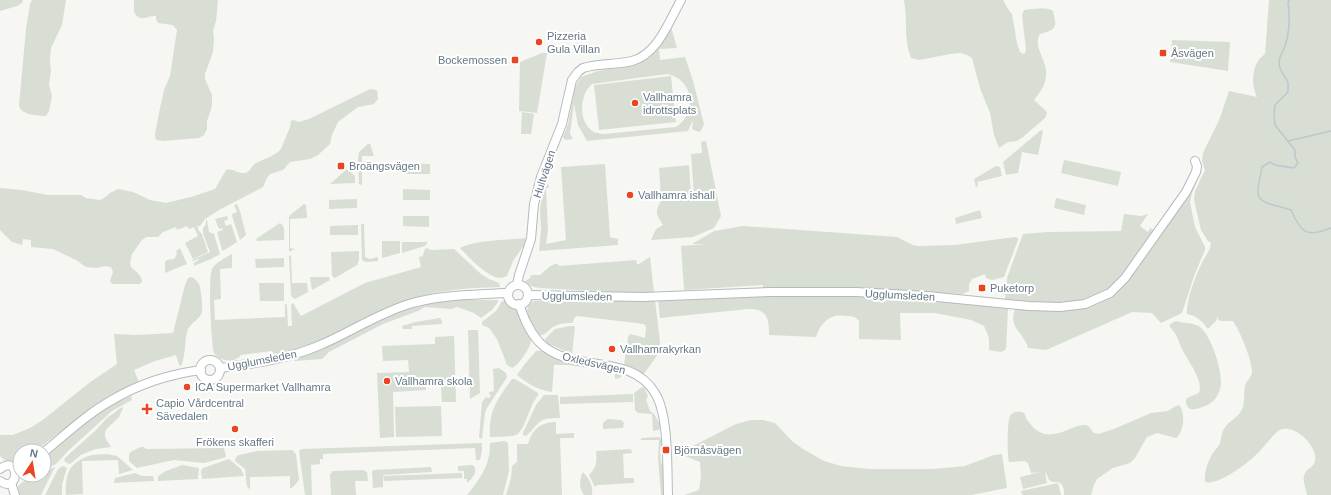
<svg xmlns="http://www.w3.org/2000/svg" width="1331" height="495" font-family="Helvetica,sans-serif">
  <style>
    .green { fill: #d8ded4; fill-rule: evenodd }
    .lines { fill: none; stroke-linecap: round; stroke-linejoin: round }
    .stream { stroke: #bcc8cc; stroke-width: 1.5 }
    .secondary-casing { stroke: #b4babe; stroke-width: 10 }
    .secondary { stroke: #fff; stroke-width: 8 }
    .poi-dot { fill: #ea4420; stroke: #fff; stroke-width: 1.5 }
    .labels { text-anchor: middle; stroke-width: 4; stroke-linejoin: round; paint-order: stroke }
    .poi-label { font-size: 11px; fill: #647885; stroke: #fff; text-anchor: start }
    .street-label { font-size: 11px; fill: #647885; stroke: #fff }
  </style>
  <rect width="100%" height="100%" fill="#f6f6f3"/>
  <!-- green -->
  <g class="green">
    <polygon points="0,0 23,0 22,3 17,6 0,11"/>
    <path d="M32,0H66L62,25L51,48L50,61L51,70L49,85L52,96L49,111L46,116H44C35,115 22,115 19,106L26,29L30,4Z"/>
    <path d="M134,0H218L216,21L213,31L214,38L213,52L205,74V79L212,95V106L207,121V129L204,135L199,138L163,141L156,140L155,135L159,113L164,90L170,76L177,30L173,25L158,23L156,19V16C146,15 141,24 134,12Z"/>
    <path d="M904,0H1003L1008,9L1012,14L1017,43L1020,52L1023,54L1025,53L1026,49L1022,15L1024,10C1031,9 1048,7 1053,11C1057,28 1057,29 1040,34C1032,46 1048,61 1046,75C1046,85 1040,92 1034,100L1046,111L1047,113L1045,118L1023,137L1017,141L1008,142L999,148L994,135L990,113L980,88L972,58L967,55L960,53L950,54L919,60L911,58C903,38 908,20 904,0Z"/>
    <path d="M1269,0H1331V495H1307C1306,486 1300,479 1307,470C1331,459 1297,421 1280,430C1275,432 1264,447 1259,452C1249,462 1219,486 1205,482C1204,472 1208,461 1213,453C1215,450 1219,446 1220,443C1222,436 1221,432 1226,426C1230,421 1236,418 1240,413C1246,406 1243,395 1245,386C1246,381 1251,378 1252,373C1253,362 1239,329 1233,321H1221L1218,319V316L1216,321L1208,329C1202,321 1197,316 1187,314C1186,300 1196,275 1202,263C1205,256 1211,250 1211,243L1208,241L1201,230L1194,200L1195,191L1205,170L1202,161L1203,153L1220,118L1229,91L1257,97C1250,84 1252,62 1265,54Z"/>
    <path d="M671,27L677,48L659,49L660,60L685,57L693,81L704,124L702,129L699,132L692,129L693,120L688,131L587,141L578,125L574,104L570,134L573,139L565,140L563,137L568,124L575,87L581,77L598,71L636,64C654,57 661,42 671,27ZM667,74C694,79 698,113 676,127L603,134C598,133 594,133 591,130C578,119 580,94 592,84Z"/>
    <polygon points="1172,40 1230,42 1228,71 1170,62"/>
    <polygon points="542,53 547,53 537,113 519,111 520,62"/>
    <polygon points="671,76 676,122 599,130 594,85"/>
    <path d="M370,89L377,90L378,99L374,104L358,107L338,122L332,135L330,144L318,155L310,159L290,162L283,170L270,174L267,178L263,187L219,210L205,219L200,226H197L199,231L202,234L208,252L193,259L185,243L198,236L194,227L189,229L187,226L177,230L176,227L163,232L158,237H146L142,240L132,254L130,263L131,267C136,272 142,275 142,282L140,284H112L110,281L113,272L111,267L105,266L97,268L86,267L76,260L53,249L31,247V240L23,239L22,245L12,242L0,230V188L22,190L48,195H81L86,198L100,200L104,198L110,193L118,189L133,192L150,200L166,203L191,197L215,189L226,170C233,168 238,174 244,173C251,172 251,166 256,163C264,159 275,156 281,149L290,127L291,121L293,120L299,122L309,119Z"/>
    <polygon points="522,112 534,114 531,134 521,134"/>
    <polygon points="1041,130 1043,131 1038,155 1022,152 1018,173 1006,175 1003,162"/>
    <path d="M706,141L721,216L714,228L693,237L651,240L656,229L663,225C657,215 654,212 661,201L694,196L691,154L702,153L701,142Z"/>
    <polygon points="368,144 370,144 374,156 362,156 362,185 359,184 358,158 359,152"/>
    <polygon points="1064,160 1121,172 1118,186 1061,173"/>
    <polygon points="403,163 430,164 430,174 403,174"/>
    <polygon points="605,164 610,237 618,239 618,245 539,251 541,230 540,208 545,184 548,184 549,188 546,188 548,230 546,244 566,240 561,167"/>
    <polygon points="689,165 691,195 661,198 659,168"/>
    <polygon points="996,166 1000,167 1002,176 977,182 978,185 976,188 974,179"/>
    <polygon points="347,169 355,176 355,183 330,184"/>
    <path d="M1200,169L1201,171L1192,193L1190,202L1195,227L1205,247V250L1194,276L1182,313L1161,323L1152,313L1132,312L1046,350L1028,348C1025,333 1006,327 1016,308L1051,309L1113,294Z"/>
    <polygon points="403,189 430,190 430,200 403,200"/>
    <polygon points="1056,198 1086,205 1084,215 1054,208"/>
    <polygon points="357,199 357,208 329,209 329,200"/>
    <polygon points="237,204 240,211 246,235 240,240 232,216 232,214 237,212 234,205"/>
    <polygon points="304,204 306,205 307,218 290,219 290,248 295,249 289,252 289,216"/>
    <polygon points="980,210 982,218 956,224 955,218"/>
    <polygon points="1124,214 1141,216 1148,214 1140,226 1148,232 1150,228 1154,230 1164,216 1166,217 1131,266 1111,289 1088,299 1076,302 1029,302 1006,300 1005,298 1007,278 1023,234 1048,232 1121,231"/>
    <polygon points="227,216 228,220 224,221 226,226 231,224 237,242 223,251 222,250 217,232 223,230 222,228 220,229 218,227 215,219"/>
    <polygon points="403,216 429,216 429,227 403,226"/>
    <polygon points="206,220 207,220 209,232 214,234 220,254 211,259 194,266 194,263 199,260 198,259 193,261 192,260 210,252 203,233 203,228 206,224"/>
    <path d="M280,223C286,227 284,234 284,240L257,241L256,239Z"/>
    <polygon points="361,224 364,224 365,257 370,259 378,257 378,261 366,262 362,260"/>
    <polygon points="358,225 358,235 330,235 330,226"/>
    <polygon points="743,226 897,237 913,245 918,246 955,245 1015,237 1018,238 1018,240 1004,277 992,280 986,278 985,274 972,279 969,284 969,291 963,294 862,288 763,288 763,285 684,290 681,246 707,244 692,244 714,231"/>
    <path d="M526,238L524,245L513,261L507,276C493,285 470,258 460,248C474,240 508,240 526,238Z"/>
    <polygon points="382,241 400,241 400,253 382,258"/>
    <polygon points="402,242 428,242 425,246 402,253"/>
    <polygon points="180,248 187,264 165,273 165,262 167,260 174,259 177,254 176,251"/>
    <path d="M426,248L432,250L454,249L481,274L489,279L499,283L500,287C466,288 430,290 398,304C366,317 336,337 304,348C294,351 284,353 274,354L272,351L241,355C234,364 220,361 214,353C211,342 208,278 212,269C216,262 225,258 232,254V268L220,269L221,299L214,300L215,320L285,317V304L287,305V307L288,326H292L291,305L293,303L301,316L365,283L421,267L419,257L423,256L424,251Z"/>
    <polygon points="359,251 359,260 357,265 335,278 332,276 331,252"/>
    <polygon points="291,255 292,283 307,283 308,292 295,299 292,297 291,295 289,256"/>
    <path d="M650,257L654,293H632L540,288C533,287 529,286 525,281L530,278L531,275H540C545,271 551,263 558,264L559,266L636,260L637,264H639Z"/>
    <polygon points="284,258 284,267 256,268 255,259"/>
    <path d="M192,277C195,279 197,281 199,284C201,288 203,308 202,312C200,319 191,323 188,329C184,340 186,356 181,366L179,365L176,355L155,361L134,370L139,382L113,394L88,411L35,451H20V460C11,464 7,463 0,456V435H13L32,427L44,419L89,383L117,364L114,334L135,335L173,333L185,285L188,278Z"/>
    <polygon points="310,277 329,277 330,280 312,290"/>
    <polygon points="259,283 284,283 284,301 260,301"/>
    <path d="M872,294L1007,307L1008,309L1006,349C1001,354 995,351 989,350V338L984,326L971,320L935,313H900L901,340L859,339V321C856,317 852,316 847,316C831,313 821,321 816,337L769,335C769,320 768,308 748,309L660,318L658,300L729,295Z"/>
    <polygon points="448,300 498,300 498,302 492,310 481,318 474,313 457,307 451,309 425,307 418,311 383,324 329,352 322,359 295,361 293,360 334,343 393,314 428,303"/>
    <path d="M655,300L660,342L659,353L643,375L634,369L624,365L628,337L630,334L645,338L646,327L644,324L577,316L574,318L573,323C567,323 561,323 555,326C549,329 545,336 537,336C532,326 525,317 528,305L534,301Z"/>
    <path d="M502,301C506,301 508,302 511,304C517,310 522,324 527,332C529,334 531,336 531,340C531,347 519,365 512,368L506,364V362L497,339L489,328L482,325V322L496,311Z"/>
    <polygon points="440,318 442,321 442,324 412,326 412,329 403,329 402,326 416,322"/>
    <path d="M1176,321C1183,323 1195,323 1200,327C1212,337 1222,370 1221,385C1219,395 1214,403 1205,406C1200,408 1195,410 1190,409C1186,406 1185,402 1187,398L1199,393C1204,381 1188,361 1183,351C1177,339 1179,337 1169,326L1172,323Z"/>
    <polygon points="570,326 575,326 572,354 551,345 550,347 546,343 545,339 555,329"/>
    <polygon points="468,330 478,330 480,393 470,399"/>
    <polygon points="454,336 456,402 442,402 441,384 426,385 426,390 393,392 394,437 380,438 377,373 409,372 408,360 383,361 382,346 435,344 435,337"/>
    <path d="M536,351C545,349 551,356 559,359C565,361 571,364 577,365C588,366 616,366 622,375L620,378L615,379V372L569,365H554L552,392C538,390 528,384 517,375L524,365Z"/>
    <polygon points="499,368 506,373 507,377 487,408 485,413 482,439 479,438 482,402 486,397 489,398 491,395 488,393 494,391 493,369"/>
    <path d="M512,379H515L538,393V395L533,403L523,427L518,434L513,436L490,437C488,411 497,400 512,379Z"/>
    <polygon points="644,387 648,396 646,400 650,411 654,414 661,426 659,430 653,431 652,414 638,413 635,410 634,393 641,388"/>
    <polygon points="633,394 633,402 560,404 560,397"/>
    <path d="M544,395H558L560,418C537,418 541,422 526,436L523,435V433L536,405Z"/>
    <polygon points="131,396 132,400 112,411 69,450 56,464 44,470 44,457 73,430 110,405"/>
    <path d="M1179,405C1186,413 1184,432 1176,438L1157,433L1147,437L1135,458L1130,463L1113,468L1097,479L1094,485L1091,495H1064C1065,490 1063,485 1059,482H1053L1049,480L1046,473L1045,472L1047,483L1023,489L1020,477L1040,472L1031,473L1028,463L1025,461L1009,462C1007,453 1007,423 1010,416C1013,411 1019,411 1024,413C1026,416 1026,419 1028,421C1029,423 1031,424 1032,426C1052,448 1076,419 1088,426C1090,427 1092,431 1094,433L1098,434L1114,429L1151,413L1168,411L1176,406Z"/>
    <polygon points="441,406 442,436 396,437 395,407"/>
    <path d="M122,407L123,408C121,412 120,417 116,420C111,426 102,429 106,439C107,442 110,444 111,447L96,449L88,452L81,455L70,464L65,462L64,459L66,457L95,431L107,418Z"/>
    <polygon points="608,419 621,420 624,423 623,428 603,429 603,423"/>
    <polygon points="751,420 763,420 775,423 792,441 803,449 824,461 841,466 869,469 933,469 965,466 994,455 1002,454 1007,488 971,495 684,495 699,490 701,477 700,462 685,456 683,451 736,424"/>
    <path d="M556,422V434L574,433V438H560L562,495H506L511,478L512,466L517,462V444H528C533,429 539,423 556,422Z"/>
    <polygon points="659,437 662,440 660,450 661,463 663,464 665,495 661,495 658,458 659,440 640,440 642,438"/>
    <path d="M504,441L507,442L508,444L509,471L503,495H467C476,484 486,471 489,456C490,452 490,448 490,443Z"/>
    <polygon points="482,443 482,451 480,460 476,460 475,448 323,454 323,459 320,459 320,464 311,465 312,495 305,495 299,451 301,449"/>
    <polygon points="141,447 144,447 146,449 224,448 226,457 204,463 174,460 137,468 129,461 129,454 132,451"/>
    <path d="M631,449L632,453L623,454L624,478H634V483L597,485L595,487L589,475C597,467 597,462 596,451Z"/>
    <polygon points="292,450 296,454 299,480 294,486 290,489 290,476 250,477 250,490 247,486 245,469 235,461 236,457 239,455 257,451"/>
    <path d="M92,455L107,454L117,456L133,470L119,474L118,460L82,461L83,494L66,495C65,473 69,462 92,455Z"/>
    <polygon points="229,459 241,469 244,476 202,479 201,471 203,468"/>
    <polygon points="182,465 199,468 198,479 158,481 158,476 166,471"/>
    <path d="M472,465L474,466C478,472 472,479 467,483V479H464V471H458V466Z"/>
    <polygon points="63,466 67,468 62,484 62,495 45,495 58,469"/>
    <path d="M55,467L41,495H19L18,486C26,479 33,475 44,475V472Z"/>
    <polygon points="431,467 432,472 383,475 383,487 373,488 372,471 374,470"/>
    <polygon points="363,470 367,472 368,481 355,481 356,495 331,495 330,474 333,471"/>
    <path d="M583,472C590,480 593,485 592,495H584C579,489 579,479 583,472Z"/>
    <polygon points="135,473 142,476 153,476 154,481 114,483 115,478"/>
    <polygon points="462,473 462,478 384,481 383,476"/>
    <polygon points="1058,483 1061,495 1022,495 1021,491"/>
  </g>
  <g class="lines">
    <!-- stream -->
    <g class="stream">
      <path d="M1290,0L1288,2C1290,17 1290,31 1285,46C1283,52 1279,56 1279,63C1279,72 1286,76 1288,83C1288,85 1288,89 1288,92L1275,105L1274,114L1275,125L1295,150V157L1298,163L1294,168L1275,165L1270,162L1262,167C1261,175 1257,187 1258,193C1258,205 1282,206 1291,210C1301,233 1306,238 1331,228"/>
      <polyline points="1288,141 1331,131"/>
    </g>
    <defs>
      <g id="secondary">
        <path d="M517,285L519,275L531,239L534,204L541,177L562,124L572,80L578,72L583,68C599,63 616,65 632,61C658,54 669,21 681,0"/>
        <circle cx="518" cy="295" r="10"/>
        <polyline points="528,295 643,297 771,292 856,292 927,296 1029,306 1060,307 1085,304 1110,293 1125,278 1186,192 1196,172 1197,166 1195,161"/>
        <path d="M519,304C524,318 529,331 539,342C571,375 630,351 655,393C669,415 667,468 668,495"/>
        <circle cx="210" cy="370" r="10"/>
        <path d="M220,368C253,364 287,359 318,346C349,333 377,314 409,304C439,295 471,295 503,293L508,294"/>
        <path d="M44,452C66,434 87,414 112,400C139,384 170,374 201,370"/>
        <path d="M0,469C20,453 20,495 0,481"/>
        <polyline points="11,483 15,495"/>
      </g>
    </defs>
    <!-- secondary casing -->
    <use href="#secondary" class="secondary-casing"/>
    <!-- secondary -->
    <use href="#secondary" class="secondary"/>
  </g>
  <!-- markers -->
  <g class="poi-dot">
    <circle cx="539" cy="42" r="4"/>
    <rect x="1159" y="49" width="8" height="8" rx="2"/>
    <rect x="511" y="56" width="8" height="8" rx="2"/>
    <circle cx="635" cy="103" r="4"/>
    <rect x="337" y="162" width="8" height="8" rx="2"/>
    <circle cx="630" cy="195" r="4"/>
    <rect x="978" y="284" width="8" height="8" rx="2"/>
    <circle cx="612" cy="349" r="4"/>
    <circle cx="387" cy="381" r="4"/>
    <circle cx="187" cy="387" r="4"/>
    <path d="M145 403h4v4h4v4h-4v4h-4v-4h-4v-4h4z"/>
    <circle cx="235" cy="429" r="4"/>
    <rect x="662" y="446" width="8" height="8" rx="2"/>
  </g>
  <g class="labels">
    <!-- poi labels -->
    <g class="poi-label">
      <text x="547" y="40">Pizzeria<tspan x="547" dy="13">Gula Villan</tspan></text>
      <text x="1171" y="57">Åsvägen</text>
      <text x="507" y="64" text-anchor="end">Bockemossen</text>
      <text x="643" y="101">Vallhamra<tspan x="643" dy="13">idrottsplats</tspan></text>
      <text x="349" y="170">Broängsvägen</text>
      <text x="638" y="199">Vallhamra ishall</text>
      <text x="990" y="292">Puketorp</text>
      <text x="620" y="353">Vallhamrakyrkan</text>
      <text x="395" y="385">Vallhamra skola</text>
      <text x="195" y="391">ICA Supermarket Vallhamra</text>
      <text x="156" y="407">Capio Vårdcentral<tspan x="156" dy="13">Sävedalen</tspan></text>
      <text x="235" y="446" text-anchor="middle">Frökens skafferi</text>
      <text x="674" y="454">Björnåsvägen</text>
    </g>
    <!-- street labels -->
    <g class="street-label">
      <text transform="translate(544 174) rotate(-72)" y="4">Hultvägen</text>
      <text transform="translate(900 295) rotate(3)" y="4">Ugglumsleden</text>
      <text transform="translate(577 296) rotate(1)" y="4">Ugglumsleden</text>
      <text transform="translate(262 360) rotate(-11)" y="4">Ugglumsleden</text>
      <text transform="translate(594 363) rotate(13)" y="4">Oxledsvägen</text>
    </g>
  </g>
  <!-- north arrow -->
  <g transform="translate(32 463) rotate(12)"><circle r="19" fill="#ffffff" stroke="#c1c9ce"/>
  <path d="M0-3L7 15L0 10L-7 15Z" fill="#ea4420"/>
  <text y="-6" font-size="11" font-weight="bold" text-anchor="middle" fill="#647885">N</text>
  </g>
</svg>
